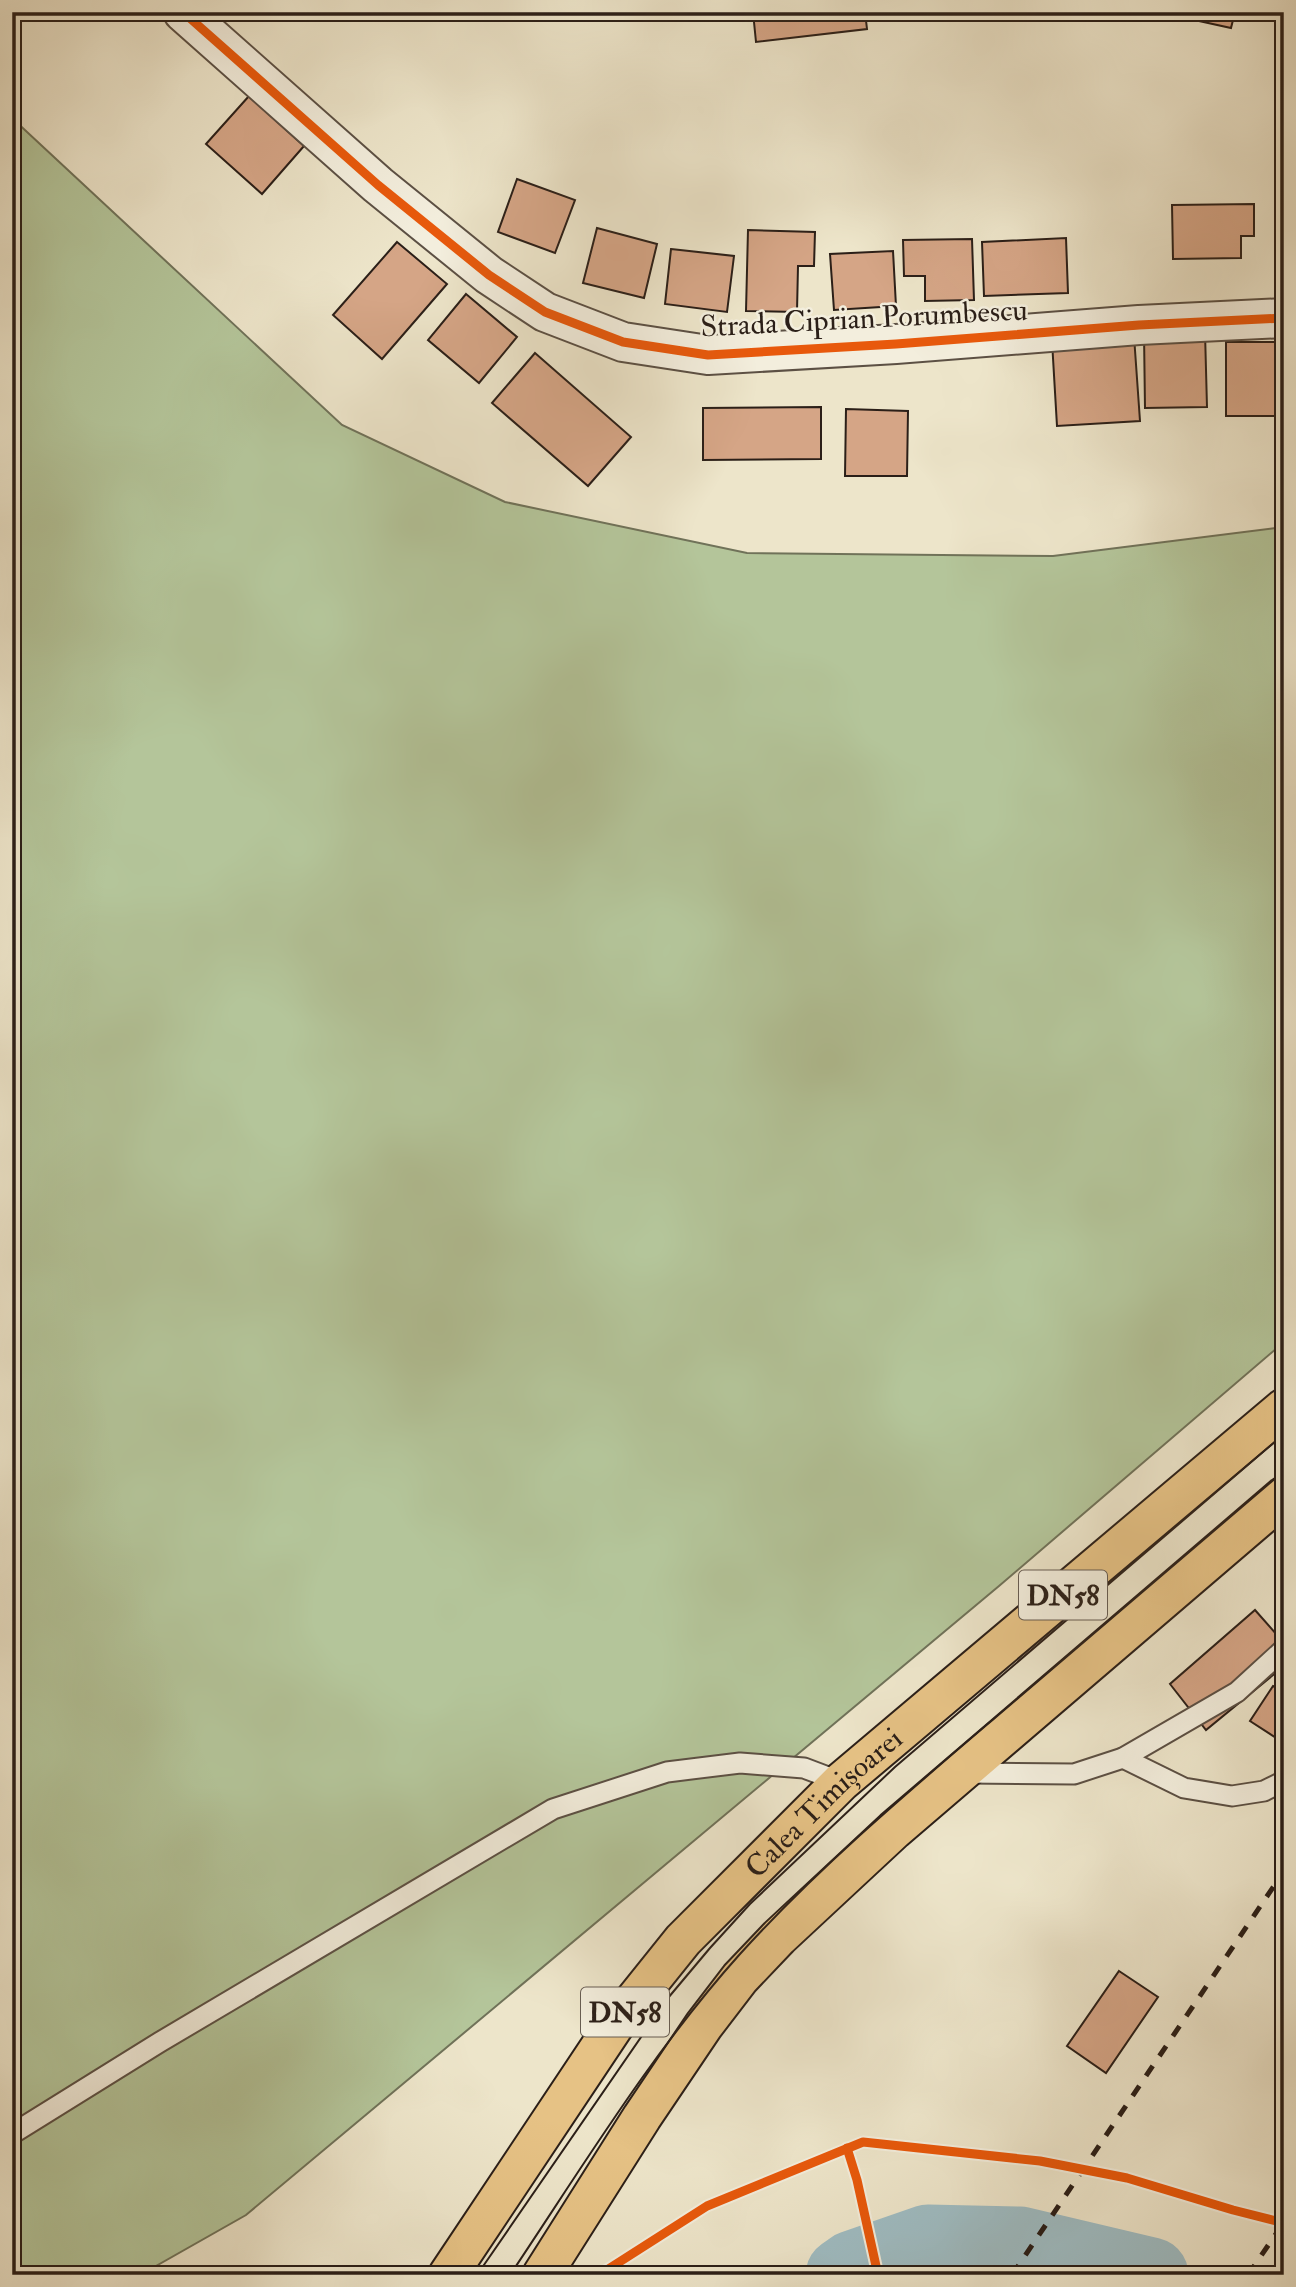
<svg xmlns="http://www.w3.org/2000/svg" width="1296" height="2287" font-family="'IM FELL Double Pica',serif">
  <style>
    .green { fill: #b4c59a; stroke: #707259; stroke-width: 2 }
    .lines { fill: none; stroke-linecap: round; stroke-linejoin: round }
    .river { stroke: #9fbcc2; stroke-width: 75 }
    .building { fill: #d5a586; stroke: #2b1f18; stroke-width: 2 }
    .lane-casing { stroke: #5c5044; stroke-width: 23 }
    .street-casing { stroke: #5c5044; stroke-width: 42 }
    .primary-casing { stroke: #2b1f18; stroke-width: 42 }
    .lane { stroke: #f3eedd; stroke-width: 19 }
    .street { stroke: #f3eedd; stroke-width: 38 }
    .primary { stroke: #e6c285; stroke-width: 38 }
    .tram { stroke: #2b1f18; stroke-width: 2 }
    .rail { stroke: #2b1f18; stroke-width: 5; stroke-dasharray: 12 12; stroke-linecap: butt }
    .cycleway-casing { stroke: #f3eedd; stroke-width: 13 }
    .cycleway { stroke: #e8590c; stroke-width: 9 }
    .labels { text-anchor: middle; stroke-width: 5; stroke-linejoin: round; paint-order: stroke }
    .shield { fill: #f3eedd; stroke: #675d53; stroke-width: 2 }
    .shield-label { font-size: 28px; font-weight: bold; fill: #2b1f18 }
    .street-label { font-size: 30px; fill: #2b1f18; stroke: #f3eedd }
  </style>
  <rect width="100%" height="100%" fill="#ede5ca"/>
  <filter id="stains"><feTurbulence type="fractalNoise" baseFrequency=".00286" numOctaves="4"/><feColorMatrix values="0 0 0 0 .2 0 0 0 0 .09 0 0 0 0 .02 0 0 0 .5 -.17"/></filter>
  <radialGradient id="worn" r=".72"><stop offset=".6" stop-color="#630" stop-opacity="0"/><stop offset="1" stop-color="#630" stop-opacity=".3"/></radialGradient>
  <!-- green -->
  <polygon class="green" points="12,118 342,425 505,502 747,553 1053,556 1284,527 1284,1342 999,1586 246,2215 140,2275 12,2275"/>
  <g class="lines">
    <!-- river -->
    <polyline class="river" points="843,2275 853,2268 928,2242 1020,2244 1151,2275"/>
  </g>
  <!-- building -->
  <g class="building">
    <polygon points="753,12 865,12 867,29 756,42"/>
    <polygon points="1158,12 1235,12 1231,28"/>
    <polygon points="249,96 304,146 262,194 206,144"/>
    <polygon points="517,179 575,200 555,253 498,232"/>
    <polygon points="1254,204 1254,236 1241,236 1241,258 1173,259 1172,205"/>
    <polygon points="1282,214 1284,214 1284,268 1279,268"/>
    <polygon points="597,228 657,244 644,298 583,283"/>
    <polygon points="748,230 815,232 814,266 798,266 797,312 746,311"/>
    <polygon points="1066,238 1068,293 984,296 982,242"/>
    <polygon points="972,239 974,300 925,301 925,276 904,276 903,240"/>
    <polygon points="397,242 447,284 382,359 333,315"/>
    <polygon points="671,249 734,256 727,312 665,304"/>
    <polygon points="893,251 896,306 834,310 830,254"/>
    <polygon points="466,294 517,337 479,383 428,340"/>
    <polygon points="1205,332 1207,407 1145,408 1144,333"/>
    <polygon points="1134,336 1140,421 1057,426 1052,341"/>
    <rect x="1226" y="342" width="58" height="74"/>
    <polygon points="535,353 631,437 588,486 492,403"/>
    <polygon points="821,407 821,459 703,460 703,408"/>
    <polygon points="846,409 908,411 907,476 845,476"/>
    <polygon points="1255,1610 1284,1643 1284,1666 1206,1730 1170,1684"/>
    <polygon points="1273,1686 1284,1692 1284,1743 1250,1721"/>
    <polygon points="1119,1971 1158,1997 1106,2073 1067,2046"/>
  </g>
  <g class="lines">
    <defs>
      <g id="lane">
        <polyline points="1123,1758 1184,1788 1232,1796 1264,1791 1284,1781"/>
        <polyline points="965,1773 1074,1774 1123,1758 1237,1692 1284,1649"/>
        <polyline points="12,2134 160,2042 553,1809 667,1772 740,1763 804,1768 841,1782"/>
      </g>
      <polyline id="street" points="183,12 378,185 489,275 545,312 623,342 708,355 896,344 1139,325 1284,318"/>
      <g id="primary">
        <path id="s1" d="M448,2275L614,2026L683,1940L841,1782L1284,1408"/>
        <polyline points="542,2275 642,2117 704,2025 740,1978 779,1937 894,1830 1284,1496"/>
      </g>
    </defs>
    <!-- lane casing -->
    <use href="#lane" class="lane-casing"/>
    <!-- street casing -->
    <use href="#street" class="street-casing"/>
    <!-- primary casing -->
    <use href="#primary" class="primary-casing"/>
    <!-- lane -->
    <use href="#lane" class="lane"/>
    <!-- street -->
    <use href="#street" class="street"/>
    <!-- primary -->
    <use href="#primary" class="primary"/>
    <!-- tram -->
    <g class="tram">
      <polyline points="477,2275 668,1998 710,1948 750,1904 895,1767 1284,1434"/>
      <path d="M510,2275C583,2166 652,2052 740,1954C818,1868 908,1792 996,1717C1092,1635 1188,1553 1284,1471"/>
    </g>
    <!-- rail -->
    <g class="rail">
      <polyline points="1012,2275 1284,1871"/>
      <polyline points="1248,2275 1284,2222"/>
    </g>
    <defs>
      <g id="cycleway">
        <polyline points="183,12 378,185 489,275 545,312 623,342 708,355 896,344 1139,325 1284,318"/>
        <polyline points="847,2148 857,2180 878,2275"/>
        <polyline points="599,2275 707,2206 863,2142 1040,2161 1127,2178 1233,2210 1284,2223"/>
      </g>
    </defs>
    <!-- cycleway casing -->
    <use href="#cycleway" class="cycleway-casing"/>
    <!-- cycleway -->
    <use href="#cycleway" class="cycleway"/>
  </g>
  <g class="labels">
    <!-- shield labels -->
    <g class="shield">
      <rect x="1019" y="1570.5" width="88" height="49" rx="5"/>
      <rect x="581" y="1987.5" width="88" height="49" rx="5"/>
    </g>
    <g class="shield-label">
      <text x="1063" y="1605">DN58</text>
      <text x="625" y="2022">DN58</text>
    </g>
    <!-- street labels -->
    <g class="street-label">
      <text transform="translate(864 318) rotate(-3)" y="10">Strada Ciprian Porumbescu</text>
      <text dy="10" stroke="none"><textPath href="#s1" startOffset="606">Calea Timișoarei</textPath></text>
    </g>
  </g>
  <!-- margin -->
  <rect width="1296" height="2287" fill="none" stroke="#ede5ca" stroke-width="42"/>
  <rect x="14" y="14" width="1268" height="2259" fill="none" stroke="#2b1f18" stroke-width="3.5"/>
  <rect x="21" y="21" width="1254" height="2245" fill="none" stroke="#2b1f18" stroke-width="2"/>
  <rect width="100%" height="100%" filter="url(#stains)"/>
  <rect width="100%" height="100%" fill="url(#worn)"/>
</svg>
